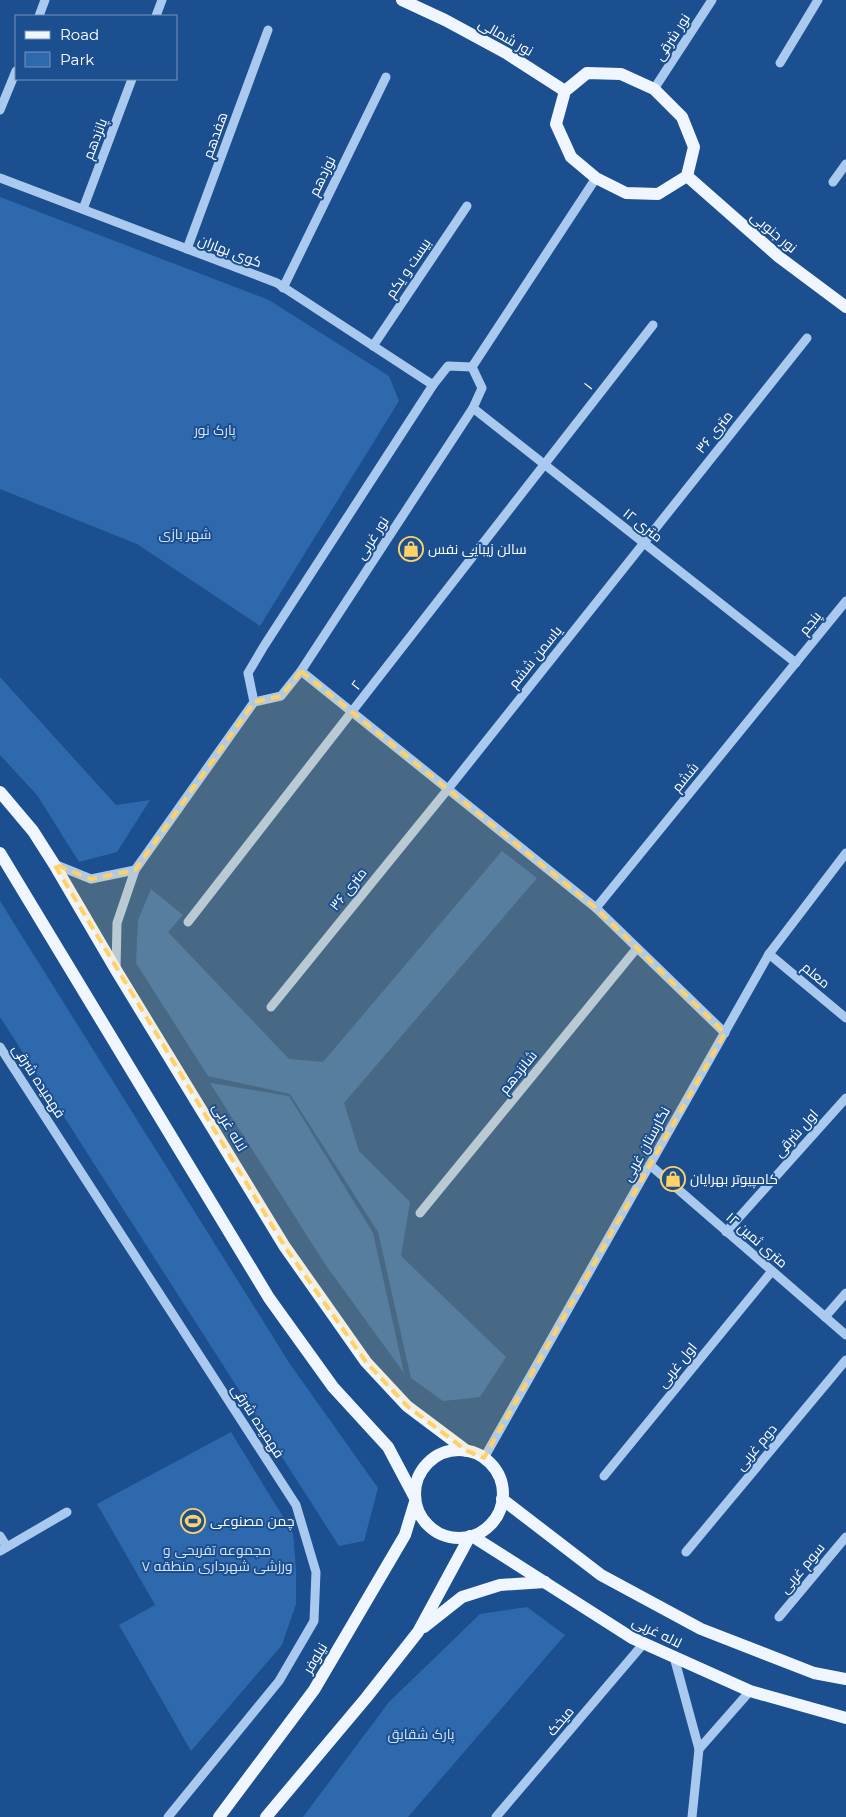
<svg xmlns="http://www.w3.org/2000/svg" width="846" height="1817" font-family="Montserrat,Cairo,sans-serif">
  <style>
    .green { fill: #2e69ad }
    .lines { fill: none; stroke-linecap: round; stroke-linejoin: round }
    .minor { stroke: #a9c9ee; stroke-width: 9 }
    .major { stroke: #f0f6ff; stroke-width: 12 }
    .marked { fill: #ffd166; fill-opacity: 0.2; stroke: #ffd166; stroke-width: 4; stroke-dasharray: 10 6; stroke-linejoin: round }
    .labels { text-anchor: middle; stroke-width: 4; stroke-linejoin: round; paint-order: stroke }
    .street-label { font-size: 14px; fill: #fff; stroke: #1b4f8f }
    .park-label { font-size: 14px; fill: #cfe3fa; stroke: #1b4f8f }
    .poi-label { font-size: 14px; fill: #fff; stroke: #1b4f8f; text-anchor: start }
  </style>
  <rect width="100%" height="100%" fill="#1b4f8f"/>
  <!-- green -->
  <g class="green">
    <polygon points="0,197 269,300 389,376 399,401 260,626 137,544 0,489"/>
    <polygon points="0,677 116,805 150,800 117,852 79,862 37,795 0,755"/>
    <polygon points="502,851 537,878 344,1103 359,1151 410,1202 401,1256 506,1357 480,1397 443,1401 411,1378 378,1232 290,1094 208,1076 136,963 138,920 151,889 183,915 168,932 289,1059 323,1062"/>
    <polygon points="0,901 290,1364 378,1488 364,1541 339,1546 0,1017"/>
    <polygon points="210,1083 289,1096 373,1233 404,1373 325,1264"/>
    <polygon points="231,1432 293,1533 296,1569 296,1604 282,1645 191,1751 119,1625 155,1605 97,1504"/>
    <polygon points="527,1607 565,1635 408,1817 303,1817 389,1702 480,1614"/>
  </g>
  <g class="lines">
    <!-- minor -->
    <g class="minor">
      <polyline points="39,16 45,0"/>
      <polyline points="156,16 162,0"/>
      <polyline points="780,63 818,0"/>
      <polyline points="654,89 712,0"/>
      <polyline points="0,110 16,71"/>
      <polyline points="0,178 277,283 433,385"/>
      <polyline points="833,182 846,164"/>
      <polyline points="83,209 132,79"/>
      <polyline points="187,249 268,30"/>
      <polyline points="283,288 386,77"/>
      <polyline points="373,346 467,206"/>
      <polyline points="472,367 596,178"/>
      <polyline points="473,408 796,663"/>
      <polyline points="301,671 596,908 725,1033"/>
      <polyline points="254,702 248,673 264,646 433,385 448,366 472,367"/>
      <polyline points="54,864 91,879 135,870 117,923 116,969"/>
      <polyline points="135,870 254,702 281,696 301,671 473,408 482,388 472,367"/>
      <polyline points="596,908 846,601"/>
      <polyline points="188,922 653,325"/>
      <polyline points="769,954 846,1018"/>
      <polyline points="271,1007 448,789 807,338"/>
      <polyline points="0,1047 296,1505 316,1572 314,1621 279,1681 168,1817"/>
      <polyline points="650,1165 846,1335"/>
      <polyline points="420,1213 637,948"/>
      <polyline points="726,1232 846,1098"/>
      <polyline points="825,1317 846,1293"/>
      <polyline points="484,1458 769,954 846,853"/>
      <polyline points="604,1476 772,1271"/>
      <polyline points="0,1536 7,1547"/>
      <polyline points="0,1551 67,1512"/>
      <polyline points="686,1552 846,1360"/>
      <polyline points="779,1617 846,1537"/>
      <polyline points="674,1657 699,1749 750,1691"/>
      <polyline points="496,1817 644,1643"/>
      <polyline points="692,1817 699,1749"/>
    </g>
    <!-- major -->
    <g class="major">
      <polyline points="402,0 445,20 506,53 565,91"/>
      <polygon points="587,73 621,74 654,89 682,117 694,147 687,176 658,194 626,193 596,178 571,157 556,124 565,91"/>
      <polyline points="687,176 779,257 846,307"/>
      <polyline points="0,792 33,831 54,864 116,970 285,1247 366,1362 407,1406 467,1451"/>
      <polyline points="0,853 269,1298 333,1387 388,1447 415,1498"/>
      <circle cx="459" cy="1494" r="44"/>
      <polyline points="502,1499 601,1575 701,1629 814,1673 846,1679"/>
      <polyline points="472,1536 632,1638 750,1691 846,1718"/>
      <polyline points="424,1627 462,1597 500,1585 545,1582"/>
      <polyline points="219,1817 314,1690 405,1535 415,1502"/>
      <polyline points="266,1817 366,1698 418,1632 470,1536"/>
    </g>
  </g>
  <!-- marked area -->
  <path class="marked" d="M301,671L596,908L725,1033L484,1458L467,1451L407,1406L366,1362L285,1247L54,864L91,879L135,870L254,702L281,696Z"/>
  <!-- icons -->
  <defs>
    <symbol id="shop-ring" viewBox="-11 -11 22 22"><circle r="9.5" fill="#1b4f8f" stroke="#ffd166" stroke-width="1.5"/><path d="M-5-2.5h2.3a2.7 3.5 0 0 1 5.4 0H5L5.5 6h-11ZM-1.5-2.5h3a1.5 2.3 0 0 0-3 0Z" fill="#ffd166"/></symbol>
    <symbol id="stadium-ring" viewBox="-11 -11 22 22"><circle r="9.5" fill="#1b4f8f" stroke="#ffd166" stroke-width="1.5"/><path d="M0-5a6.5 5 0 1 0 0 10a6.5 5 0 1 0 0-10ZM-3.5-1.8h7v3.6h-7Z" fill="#ffd166"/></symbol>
  </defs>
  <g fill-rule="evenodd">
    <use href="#shop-ring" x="397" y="535" width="28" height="28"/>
    <use href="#shop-ring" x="659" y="1165" width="28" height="28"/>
    <use href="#stadium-ring" x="179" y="1507" width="28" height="28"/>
  </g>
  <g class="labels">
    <!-- street labels -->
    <g class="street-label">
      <text transform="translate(506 37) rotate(30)" y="5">نور شمالی</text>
      <text transform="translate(672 37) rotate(-57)" y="5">نور شرقی</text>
      <text transform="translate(215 135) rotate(-70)" y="5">هفدهم</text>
      <text transform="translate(95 139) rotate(-69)" y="5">پانزدهم</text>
      <text transform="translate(322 176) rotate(-64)" y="5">نوزدهم</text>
      <text transform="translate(774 232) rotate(40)" y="5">نور جنوبی</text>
      <text transform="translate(230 251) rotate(21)" y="5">کوی بهاران</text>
      <text transform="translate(408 268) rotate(-56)" y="5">بیست و یکم</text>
      <text transform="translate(588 386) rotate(-52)" y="5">۱</text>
      <text transform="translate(714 432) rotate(-51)" y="5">۳۶ متری</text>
      <text transform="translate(643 525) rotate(38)" y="5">۱۲ متری</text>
      <text transform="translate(372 538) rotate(-57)" y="5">نور غربی</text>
      <text transform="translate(810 623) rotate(-51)" y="5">پنجم</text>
      <text transform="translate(535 657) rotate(-51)" y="5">یاسمن ششم</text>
      <text transform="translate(356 685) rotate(-52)" y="5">۲</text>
      <text transform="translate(685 777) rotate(-51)" y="5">ششم</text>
      <text transform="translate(348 889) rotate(-51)" y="5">۳۶ متری</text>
      <text transform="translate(816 975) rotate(40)" y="5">معلم</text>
      <text transform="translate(518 1072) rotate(-51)" y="5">شانزدهم</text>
      <text transform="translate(39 1081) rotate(57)" y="5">فهمیده شرقی</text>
      <text transform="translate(230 1127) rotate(59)" y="5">لاله غربی</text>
      <text transform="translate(796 1133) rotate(-48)" y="5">اول شرقی</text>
      <text transform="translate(646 1144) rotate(-61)" y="5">نگارستان غربی</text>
      <text transform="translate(757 1240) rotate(41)" y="5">۱۲ متری ثمین</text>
      <text transform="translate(677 1365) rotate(-51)" y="5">اول غربی</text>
      <text transform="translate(258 1421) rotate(57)" y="5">فهمیده شرقی</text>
      <text transform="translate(756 1447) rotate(-50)" y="5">دوم غربی</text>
      <text transform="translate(802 1568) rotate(-50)" y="5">سوم غربی</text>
      <text transform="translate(657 1632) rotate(26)" y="5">لاله غربی</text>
      <text transform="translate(315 1658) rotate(-59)" y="5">نیلوفر</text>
      <text transform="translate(560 1721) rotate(-50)" y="5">میخک</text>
    </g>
    <!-- park labels -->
    <g class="park-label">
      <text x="215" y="435">پارک نور</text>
      <text x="185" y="539">شهر بازی</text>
      <text x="217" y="1555">مجموعه تفریحی و<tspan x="217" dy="16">ورزشی شهرداری منطقه ۷</tspan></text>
      <text x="421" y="1739">پارک شقایق</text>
    </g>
    <!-- poi labels -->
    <g class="poi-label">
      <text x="428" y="554">سالن زیبایی نفس</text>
      <text x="690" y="1184">کامپیوتر بهرایان</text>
      <text x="210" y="1526">چمن مصنوعی</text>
    </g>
  </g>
  <!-- legend -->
  <rect x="15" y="15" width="162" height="65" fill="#1b4f8f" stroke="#7695bc"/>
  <rect x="25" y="31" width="25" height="8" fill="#f0f6ff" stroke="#7695bc"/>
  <text x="60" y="40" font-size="15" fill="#ffffff">Road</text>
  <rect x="25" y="52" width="25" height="15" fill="#2e69ad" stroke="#7695bc"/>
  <text x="60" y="65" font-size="15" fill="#ffffff">Park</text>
</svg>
